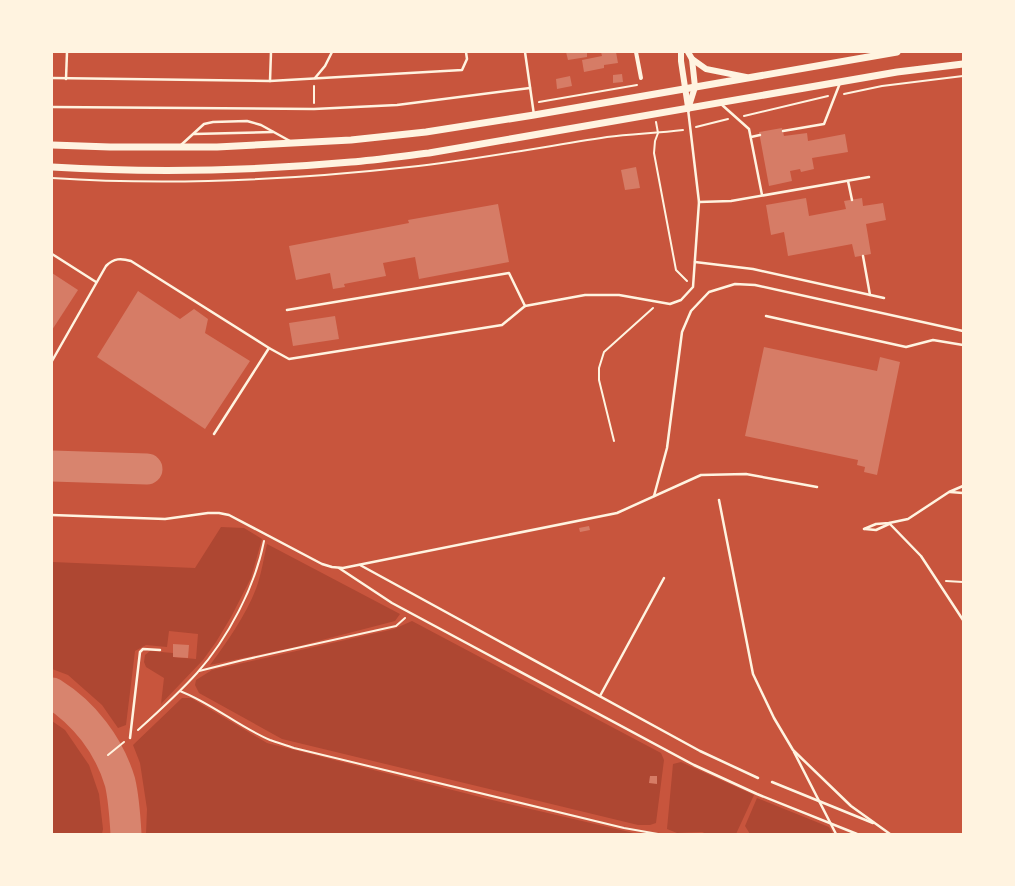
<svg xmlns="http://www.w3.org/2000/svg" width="1015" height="886" font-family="Figtree,sans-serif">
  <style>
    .green { fill: #ae4732 }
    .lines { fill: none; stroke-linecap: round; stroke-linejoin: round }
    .taxiway { stroke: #d8846e; stroke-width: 31 }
    .building { fill: #d67c66 }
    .path { stroke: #fff3e0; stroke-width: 2 }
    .service { stroke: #fff3e0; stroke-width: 2.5 }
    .minor { stroke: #fff3e0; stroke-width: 4 }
    .tertiary { stroke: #fff3e0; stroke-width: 6 }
    .secondary { stroke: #fff3e0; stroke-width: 7 }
  </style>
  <rect width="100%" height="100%" fill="#c8553d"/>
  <!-- green -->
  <g class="green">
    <polygon points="221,527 244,528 262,539 251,578 231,617 216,642 203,660 161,704 164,678 146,667 144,662 145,655 150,651 173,653 173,657 196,659 198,634 169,631 167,647 146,645 135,651 126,725 118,728 102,705 68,675 52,669 52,562 195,568"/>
    <path d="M267,544L400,614L395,621L295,647L210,665C227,642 249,611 258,583C262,570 264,557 267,544Z"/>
    <polygon points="412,621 661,753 664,760 656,823 650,825 638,825 282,739 199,693 195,685 196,680 212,670 394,629"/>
    <polygon points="182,698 191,698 267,743 488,799 638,834 146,834 147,809 140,763 133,745"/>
    <polygon points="52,721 65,730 89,765 99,794 103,829 102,834 52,834"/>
    <polygon points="681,762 754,795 736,834 707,834 702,832 677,833 667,829 673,764"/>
    <polygon points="757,798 829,827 833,834 750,834 745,826"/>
  </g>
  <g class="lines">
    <!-- taxiway -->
    <g class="taxiway">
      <polyline points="52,466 147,469"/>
      <path d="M52,693C84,713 109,745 120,782C124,799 125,817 126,834"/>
    </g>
  </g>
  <!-- building -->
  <g class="building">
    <polygon points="566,52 587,52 587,57 568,60"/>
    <polygon points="601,52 616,52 618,63 604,65 604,68 584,72 582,60 602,56"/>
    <polygon points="622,74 623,82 613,83 613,75"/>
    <polygon points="570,76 572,86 557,89 556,79"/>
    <polygon points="782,128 784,136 807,133 808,141 845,134 848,152 812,158 814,169 801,172 800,169 790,171 792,181 769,186 759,132"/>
    <polygon points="636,167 640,188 625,190 621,170"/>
    <polygon points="806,198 809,216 846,209 844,201 862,198 863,206 883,203 886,220 866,224 871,254 855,257 852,244 788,256 784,232 771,235 766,205"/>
    <polygon points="498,204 509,262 419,279 415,257 383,263 386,276 344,284 345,287 333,289 330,273 296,280 289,246 409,223 408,220"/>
    <polygon points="52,273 78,290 52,330"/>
    <polygon points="138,291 180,319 194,309 208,319 205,333 250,361 205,429 97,357"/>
    <polygon points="335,316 339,339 293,346 289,323"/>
    <polygon points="764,347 877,371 880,357 900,362 877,475 864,472 865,467 857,465 858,460 745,436"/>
    <polygon points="589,526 590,530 580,532 579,528"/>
    <polygon points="173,644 189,645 188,658 173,657"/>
    <polygon points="650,776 657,776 657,784 649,783"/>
  </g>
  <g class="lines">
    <!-- path -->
    <g class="path">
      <polyline points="844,94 882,86 963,76"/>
      <polyline points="539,102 637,85"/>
      <polyline points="314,103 314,86"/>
      <polyline points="744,116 828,96"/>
      <polyline points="656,122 658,133 655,141 654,153 676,270 687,281"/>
      <polyline points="696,127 728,119"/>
      <path d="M52,178C171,186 291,180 409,167C475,160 541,147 607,137C633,134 658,133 683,130"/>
      <polyline points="614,441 599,380 599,368 604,352 653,308"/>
      <polyline points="946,581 963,582"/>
      <polyline points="963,582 963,574"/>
      <polyline points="199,671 243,660 396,626 405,618"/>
      <path d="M180,691C213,704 239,727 270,740C278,743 286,745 294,748L624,828L658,834"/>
      <path d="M138,730C158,712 179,693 197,673C228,638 255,587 264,541"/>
      <polyline points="108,755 124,742"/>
    </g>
    <!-- service -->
    <g class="service">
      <polyline points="525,52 534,115"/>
      <polyline points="52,78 270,81 462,70 467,59 466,52"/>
      <polyline points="315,78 325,66 332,52"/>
      <polyline points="66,79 67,52"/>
      <polyline points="270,81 271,52"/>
      <polyline points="721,104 749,129 762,195"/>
      <polyline points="52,107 314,109 397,105 530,88"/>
      <polyline points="783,131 824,124 840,83"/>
      <polyline points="194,134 273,132"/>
      <polyline points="751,137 760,135"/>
      <polyline points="181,145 204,124 213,122 247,121 261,125 290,141"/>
      <polyline points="848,181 852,200"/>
      <polyline points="699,202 731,201 869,177"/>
      <polyline points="52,254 96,282"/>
      <polyline points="863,256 870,295"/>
      <polyline points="695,262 753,269 884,298"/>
      <polyline points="287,310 509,273 525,306 585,295 619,295 670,304 681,300 693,287 699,202 688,109"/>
      <polyline points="766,316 906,347 933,340 963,345"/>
      <path d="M52,361L106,266C114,258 121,258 131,261L269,348L289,359L502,325L525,306"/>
      <polyline points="214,434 269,348"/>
      <polyline points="950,492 963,493"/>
      <polyline points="654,496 667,448 682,332 691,311 709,292 735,284 755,285 963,331"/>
      <polyline points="719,500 753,674 774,718 793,750 851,806 890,834"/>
      <polyline points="52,515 165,519 208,513 219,513 229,515 322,564 332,567 343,568 617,513 701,475 746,474 817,487"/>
      <polyline points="889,523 921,556 963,620"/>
      <polyline points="864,529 876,524 889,523 908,519 949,492 963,486"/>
      <polyline points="865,529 876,530 889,524"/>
      <polyline points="360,565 700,751 758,778"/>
      <polyline points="339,568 392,603 694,765 757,794 857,834"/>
      <polyline points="600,696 664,578"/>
      <polyline points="130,738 140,652 143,649 160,650"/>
      <polyline points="794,752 836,834"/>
      <polyline points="772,782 873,823"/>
    </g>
    <!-- minor -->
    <polyline class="minor" points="636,52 641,78"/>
    <!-- tertiary -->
    <g class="tertiary">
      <polyline points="681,52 681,61 688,107"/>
      <polyline points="692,59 706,69 746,77"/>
      <polyline points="688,109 695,87 692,59 688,52"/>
    </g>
    <!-- secondary -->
    <g class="secondary">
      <polyline points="52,145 110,147 217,147 351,140 426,132 534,115 897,52"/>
      <path d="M52,167C151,173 252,171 351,162C377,160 403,156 429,153L897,72L963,64"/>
    </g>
  </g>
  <!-- border -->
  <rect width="1015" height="886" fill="none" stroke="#fff3e0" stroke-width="106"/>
</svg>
